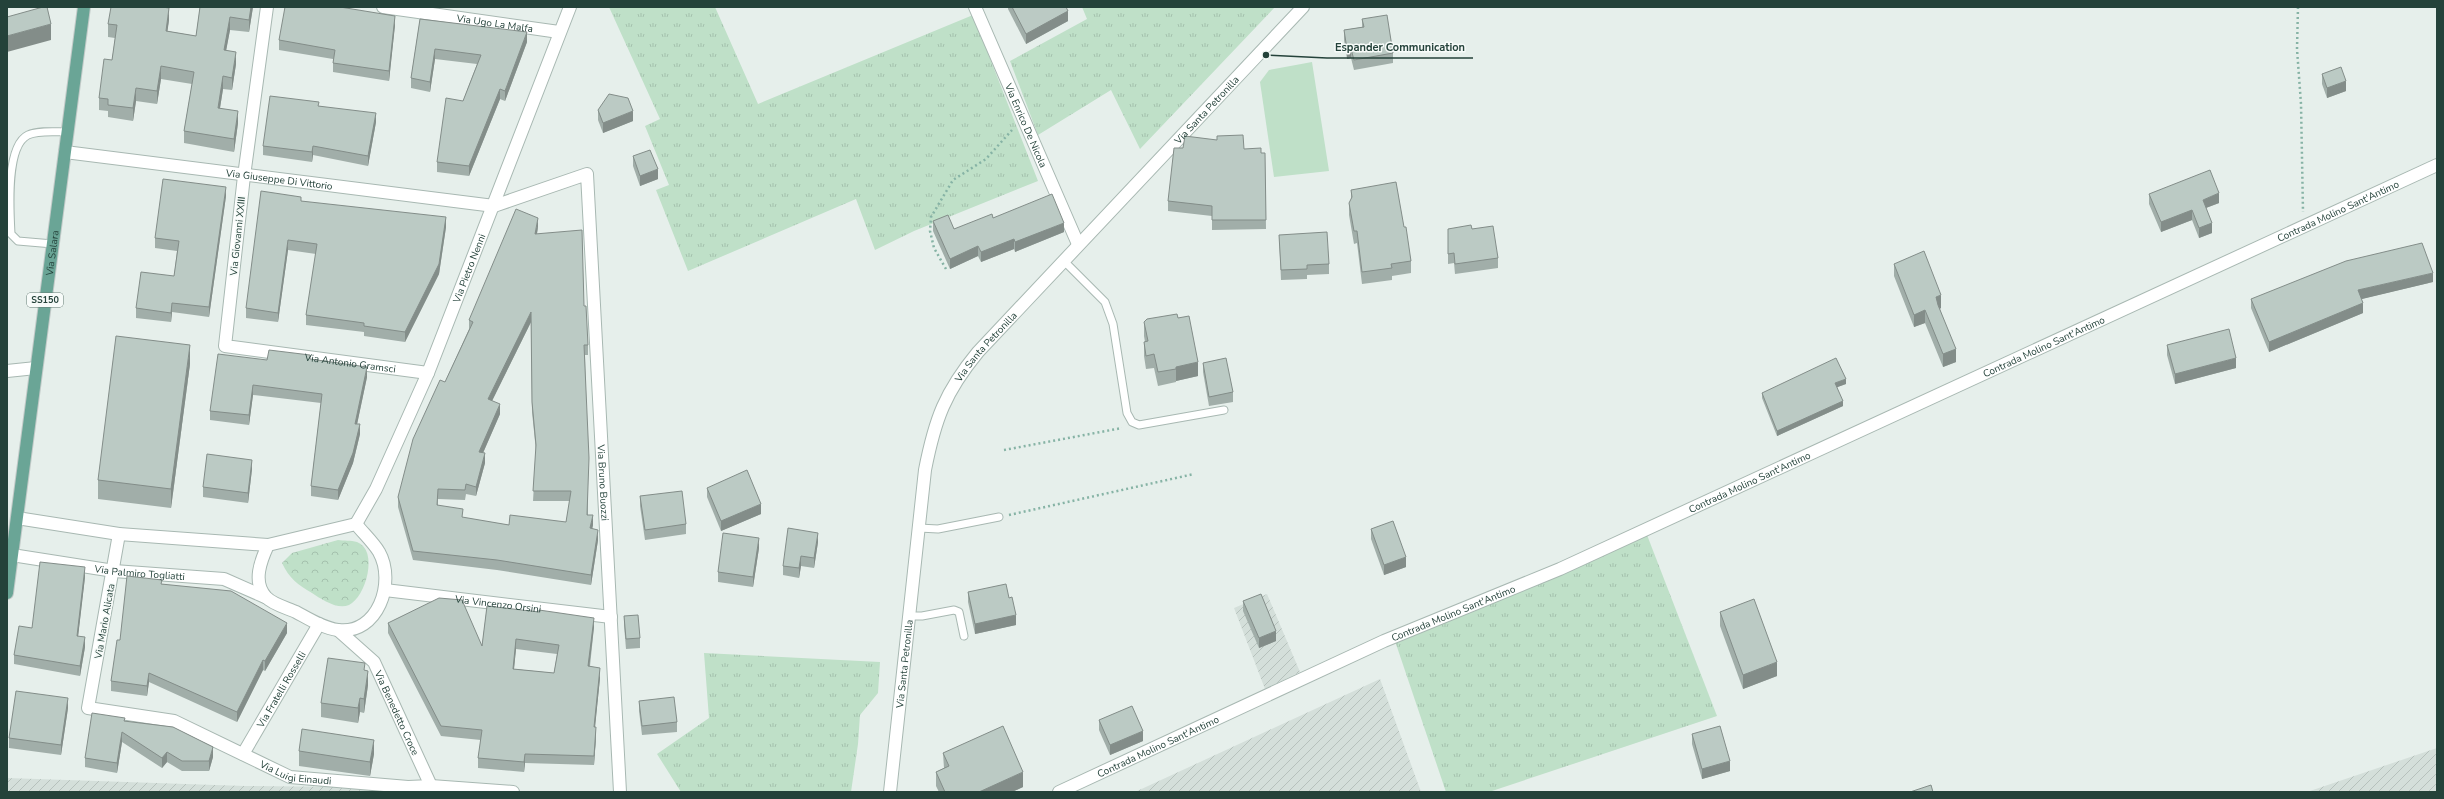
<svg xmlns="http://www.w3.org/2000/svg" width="2444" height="799" font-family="'Nunito Sans',sans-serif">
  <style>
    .industrial { fill: url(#industrial-furrows) }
    .grass { fill: url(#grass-tufts) }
    .forest { fill: url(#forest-crowns) }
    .green { fill: #bfe0c8 }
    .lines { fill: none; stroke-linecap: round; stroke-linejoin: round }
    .service-casing { stroke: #a8b8b2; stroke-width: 9 }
    .minor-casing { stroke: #a8b8b2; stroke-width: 14 }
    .primary-casing { stroke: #c2cac8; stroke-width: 14 }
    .path { stroke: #86b3a5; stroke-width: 2.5; stroke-dasharray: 2 3; stroke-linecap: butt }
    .service { stroke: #fff; stroke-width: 7 }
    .minor { stroke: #fff; stroke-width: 12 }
    .primary { stroke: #6aa596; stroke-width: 12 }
    .wall { fill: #a1aea9; fill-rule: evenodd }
    .shaded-wall { fill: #838d89 }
    .building { fill: #bbcac4; stroke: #838d89; fill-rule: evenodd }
    .labels { text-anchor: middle; stroke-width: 3; stroke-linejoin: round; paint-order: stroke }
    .shield { fill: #f7fbf9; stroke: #637a73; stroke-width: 1 }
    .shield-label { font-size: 9px; font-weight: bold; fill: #24423a }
    .street-label { font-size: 10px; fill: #24423a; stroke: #f7fbf9 }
    .leader { fill: none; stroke: #24423a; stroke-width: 1.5 }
    .callout-dot { fill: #24423a; stroke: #f7fbf9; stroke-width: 1.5 }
    .callout-label { font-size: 11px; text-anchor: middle; font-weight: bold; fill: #24423a; stroke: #f7fbf9; stroke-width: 3; stroke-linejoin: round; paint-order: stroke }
  </style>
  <defs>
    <pattern id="industrial-furrows" width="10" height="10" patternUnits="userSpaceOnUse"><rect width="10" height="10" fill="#d4dfda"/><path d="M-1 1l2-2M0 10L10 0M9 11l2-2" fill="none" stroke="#b6c1bc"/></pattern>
    <pattern id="grass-tufts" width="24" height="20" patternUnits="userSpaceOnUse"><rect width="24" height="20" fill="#bfe0c8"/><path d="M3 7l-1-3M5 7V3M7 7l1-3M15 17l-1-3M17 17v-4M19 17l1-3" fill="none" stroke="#a4c1ad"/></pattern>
    <pattern id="forest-crowns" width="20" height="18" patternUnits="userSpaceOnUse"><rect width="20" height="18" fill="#bfe0c8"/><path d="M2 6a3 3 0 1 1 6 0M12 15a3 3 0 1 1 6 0" fill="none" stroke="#a4c1ad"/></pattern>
  </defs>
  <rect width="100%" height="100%" fill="#e6efeb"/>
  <!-- industrial -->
  <g class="industrial">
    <polygon points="1267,594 1300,672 1265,689 1234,608"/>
    <polygon points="1380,679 1421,792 1135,792"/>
    <polygon points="2437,748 2437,792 2307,792"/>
    <polygon points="7,778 245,786 427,788 426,792 7,792"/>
  </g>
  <!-- grass -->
  <g class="grass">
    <polygon points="609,7 715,7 758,104 973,15 1038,181 914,231 875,250 856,199 688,271 656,190 669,185 645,126 660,119"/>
    <polygon points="1082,7 1275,7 1140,149 1111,90 1038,135 1010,61 1087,19"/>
    <polygon points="1647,535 1717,716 1489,792 1446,792 1395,641"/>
    <polygon points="704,653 880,662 878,693 860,715 858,744 851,792 681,792 657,754 709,718"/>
  </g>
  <!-- forest -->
  <path class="forest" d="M338,540C344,541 351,540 357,542C379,550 366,597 349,605C337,610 321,599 312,593C298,585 289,578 282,563L292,553Z"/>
  <!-- green -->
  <polygon class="green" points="1312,62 1329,171 1274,177 1260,82 1269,70"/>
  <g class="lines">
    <defs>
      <g id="service">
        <path d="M53,244L18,241L11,234C10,213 5,146 28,135C39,130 56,132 67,132"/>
        <polyline points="1063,260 1105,302 1113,324 1127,413 1132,422 1139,425 1224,410"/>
        <polyline points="919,528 938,529 999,517"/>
        <polyline points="909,616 922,616 954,610 959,612 964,636"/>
      </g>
      <g id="minor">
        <path id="s1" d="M267,7L244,176L225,346L428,373"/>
        <path id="s2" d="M383,7L559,32"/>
        <path id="s3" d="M975,7L1078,244"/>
        <path id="s4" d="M65,152L494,206L587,174L620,792"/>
        <polyline points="7,371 36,368"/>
        <polyline points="17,518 119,534 268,545"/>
        <path id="s5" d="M356,524L376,489L428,373L570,7"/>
        <path d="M356,524C363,533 373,542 379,552C396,582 378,635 338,630C323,628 309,619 296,612C287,608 272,604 266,597C252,582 261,560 268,545Z"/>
        <path id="s6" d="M119,534L88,708L174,721L290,777L408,787L431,786L513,792"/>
        <path id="s7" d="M12,555L114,571L224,579L265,597"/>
        <path id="s8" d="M385,590L611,617"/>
        <path id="s9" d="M338,630L374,662L431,786"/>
        <path id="s10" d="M243,754L319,624"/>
        <path id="s11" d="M890,792L925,470C935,419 945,392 978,352L1303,7"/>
        <path id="s12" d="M1059,792L1384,641L1560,569L2437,165"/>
      </g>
      <g id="primary">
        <path id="s13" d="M7,593L84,7"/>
      </g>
    </defs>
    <!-- service casing -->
    <use href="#service" class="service-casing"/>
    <!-- minor casing -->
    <use href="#minor" class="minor-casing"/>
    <!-- primary casing -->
    <use href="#primary" class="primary-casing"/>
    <!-- path -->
    <g class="path">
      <polyline points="2298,7 2297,49 2301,104 2303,212"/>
      <polyline points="946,269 934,248 930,231 931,217 953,180 986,159 1012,130"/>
      <polyline points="1004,450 1122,428"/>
      <polyline points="1009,515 1194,474"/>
    </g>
    <!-- service -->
    <use href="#service" class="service"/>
    <!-- minor -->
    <use href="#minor" class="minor"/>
    <!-- primary -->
    <use href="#primary" class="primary"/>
  </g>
  <!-- wall -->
  <g class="wall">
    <polygon points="200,7 253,7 249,32 230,30 226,50 236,64 232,90 223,89 220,108 238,123 234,152 184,143 184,131 192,84 161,79 157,104 136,101 133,121 108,117 108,111 99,110 99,98 112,60 115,38 108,37 108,24 169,20 167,31 196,36"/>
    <polygon points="1008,7 1066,7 1068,21 1026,44 1008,9"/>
    <polygon points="420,19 527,42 505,101 500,99 469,176 437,172 437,162 463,101 477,64 435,59 430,92 411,88 411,78"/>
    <polygon points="1362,19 1393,53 1393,63 1354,70 1351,58 1347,59 1344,40 1344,30 1362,27"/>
    <polygon points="395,25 389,81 333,72 333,59 279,50 279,40"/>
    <polygon points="2322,74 2346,91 2327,98 2322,84"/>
    <polygon points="319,106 376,122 368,166 313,155 312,162 263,155 263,146"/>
    <polygon points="598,110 633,121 603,133 598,120"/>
    <polygon points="1183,148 1244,149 1261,153 1265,153 1266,229 1212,230 1212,216 1168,211 1168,201"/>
    <polygon points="633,156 658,179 640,186 633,166"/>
    <polygon points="1351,190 1404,227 1411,261 1411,273 1392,276 1392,280 1362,284 1357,243 1354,244 1349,215 1349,203 1351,200"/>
    <polygon points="2149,194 2219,203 2206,208 2212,233 2199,238 2192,220 2161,232 2149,204"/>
    <polygon points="226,196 209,317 172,312 171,322 136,318 136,308 174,276 177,251 155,248 155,238"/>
    <polygon points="301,201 446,227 439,274 405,342 364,336 364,332 306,325 306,315 316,254 288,250 278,322 246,318 246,308"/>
    <polygon points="993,218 1064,232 1015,252 1014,249 981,262 978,256 950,269 933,231 933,221 954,229"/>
    <path d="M538,227L537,234L584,306L588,345V355H585L588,515L593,525L592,529L598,540L591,585L497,570L413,560L398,507V497L445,382L469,329V320ZM531,322L532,412L536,451L533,501H570L566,522L509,525L463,518L438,506V499L465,500L466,494L476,496L485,463L483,453L500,414L492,401Z"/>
    <polygon points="1448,229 1472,229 1498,258 1498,268 1455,274 1454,263 1448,264"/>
    <polygon points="1279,235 1329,264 1329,274 1307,275 1307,279 1281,280"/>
    <polygon points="1894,264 1941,308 1940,309 1956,362 1943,367 1925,323 1914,327 1894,276"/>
    <polygon points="2433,282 2361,299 2363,313 2269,352 2251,308 2251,299"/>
    <polygon points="1178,318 1198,376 1176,381 1176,382 1158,386 1154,368 1146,369 1144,356 1144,342 1145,342 1144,336 1144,322"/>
    <polygon points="2167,345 2236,368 2175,384 2167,355"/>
    <polygon points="310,359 367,377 357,424 360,434 353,463 338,500 311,496 311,486 321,403 253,395 249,425 210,420 210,411 267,360"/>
    <polygon points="1203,363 1233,392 1233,402 1209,406 1203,372"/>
    <polygon points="190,364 171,508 98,499 98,480"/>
    <polygon points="1846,384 1837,387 1843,406 1777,436 1762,398 1762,393"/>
    <polygon points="252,469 248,503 203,497 203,487"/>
    <polygon points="707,488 761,514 721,531 707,497"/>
    <polygon points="640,496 686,524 686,534 645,540 640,506"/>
    <polygon points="1371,529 1406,567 1384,575 1371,539"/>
    <polygon points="818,542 814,568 801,566 799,578 783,575 783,566"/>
    <polygon points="759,548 753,587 718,582 718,572"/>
    <polygon points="85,577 78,636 85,647 80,676 14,664 14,655 32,628"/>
    <polygon points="162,584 287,633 265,671 263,670 237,722 149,682 147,696 111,691 111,681 120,640"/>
    <polygon points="968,592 1009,598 1016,625 975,634 968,602"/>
    <polygon points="1243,601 1276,641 1259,648 1243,611"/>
    <path d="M487,606L594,627L590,666L600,678L595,727L596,737L594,765L525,763L524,772L478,768V758L481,740L441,736L388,633V623L482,646ZM516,649L557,654L554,673L514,669Z"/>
    <polygon points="1720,612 1777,676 1743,689 1720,626"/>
    <polygon points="624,616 640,638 640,648 626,649 624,625"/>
    <polygon points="365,670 368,685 364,713 360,712 358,723 321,717 321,703"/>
    <polygon points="639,701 677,722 677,732 642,735 639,711"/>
    <polygon points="68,708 61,755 9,748 9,738"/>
    <polygon points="1099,720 1143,741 1110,755 1099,730"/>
    <polygon points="125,721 213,757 209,771 182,771 167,762 162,768 122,742 117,773 85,767 85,758"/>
    <polygon points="1692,734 1730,771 1702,779 1692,744"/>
    <polygon points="299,751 374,754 370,776 299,766"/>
    <polygon points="943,753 1023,787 1012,792 939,792 936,786 936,772 944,768"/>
  </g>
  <!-- shaded-wall -->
  <g class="shaded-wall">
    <polygon points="251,7 253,7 249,32 249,20"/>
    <polygon points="169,8 169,20 166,43 166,31"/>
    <polygon points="1068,11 1068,21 1026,44 1026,34"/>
    <polygon points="395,16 395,25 389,81 389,71"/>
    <polygon points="230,17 230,30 224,62 224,50"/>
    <polygon points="51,24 51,40 7,52 7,36"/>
    <polygon points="527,32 527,42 505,101 505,91"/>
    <polygon points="435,49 435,59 430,92 430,82"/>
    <polygon points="1347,49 1351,49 1351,58 1347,59"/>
    <polygon points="236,52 236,64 232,90 232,78"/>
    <polygon points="161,66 161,79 157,104 157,91"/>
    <polygon points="223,76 223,89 218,120 218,108"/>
    <polygon points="2346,81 2346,91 2327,98 2327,88"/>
    <polygon points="136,88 136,101 133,121 133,108"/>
    <polygon points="500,89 500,99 469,176 469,166"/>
    <polygon points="238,111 238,123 234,152 234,139"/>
    <polygon points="633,111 633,121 603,133 603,123"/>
    <polygon points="376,113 376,122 368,166 368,156"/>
    <polygon points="313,146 313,155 312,162 312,152"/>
    <polygon points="658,169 658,179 640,186 640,176"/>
    <polygon points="226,187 226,196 209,317 209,307"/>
    <polygon points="2219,193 2219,203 2203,209 2203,200"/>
    <polygon points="2192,210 2192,220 2161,232 2161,222"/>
    <polygon points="446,217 446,227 439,274 405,342 405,332"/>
    <polygon points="538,218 538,227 535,244 535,234"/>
    <polygon points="1064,223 1064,232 1015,252 1015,242"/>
    <polygon points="2212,223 2212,233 2199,238 2199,228"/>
    <polygon points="1014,239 1014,249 981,262 981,252"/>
    <polygon points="288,240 288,250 278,322 278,313"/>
    <polygon points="978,246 978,256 950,269 950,259"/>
    <polygon points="2433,273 2433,282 2358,300 2358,290"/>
    <polygon points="1941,295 1941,308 1936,310 1936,297"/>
    <polygon points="172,303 172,312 171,322 171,313"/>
    <polygon points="2363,303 2363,313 2269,352 2269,342"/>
    <polygon points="1925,310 1925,323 1914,327 1914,315"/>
    <polygon points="531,312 531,322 488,409 488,399"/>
    <polygon points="190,345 190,364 171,508 171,489"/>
    <polygon points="1956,349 1956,362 1943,367 1943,354"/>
    <polygon points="2236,358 2236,368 2175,384 2175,374"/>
    <polygon points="1198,362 1198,376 1176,381 1176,367"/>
    <polygon points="367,367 367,377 355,434 355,424"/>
    <polygon points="1846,379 1846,384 1835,388 1835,383"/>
    <polygon points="253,385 253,395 249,425 249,415"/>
    <polygon points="1843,401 1843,406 1777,436 1777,431"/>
    <polygon points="500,404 500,414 479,462 479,452"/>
    <polygon points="360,424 360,434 353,463 338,500 338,490"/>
    <polygon points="485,453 485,463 476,496 476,487"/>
    <polygon points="252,460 252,469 248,503 248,493"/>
    <polygon points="761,504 761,514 721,531 721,521"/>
    <polygon points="593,515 593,525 590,538 590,528"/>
    <polygon points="598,530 598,540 591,585 591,575"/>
    <polygon points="818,533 818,542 814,568 814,558"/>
    <polygon points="759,538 759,548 753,587 753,577"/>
    <polygon points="801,556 801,566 799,578 799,568"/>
    <polygon points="1406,557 1406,567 1384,575 1384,565"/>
    <polygon points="85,567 85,577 77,646 77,636"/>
    <polygon points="1016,615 1016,625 975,634 975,624"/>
    <polygon points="594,618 594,627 588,676 588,666"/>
    <polygon points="287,623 287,633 265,671 265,661"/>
    <polygon points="1276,631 1276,641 1259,648 1259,638"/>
    <polygon points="85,637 85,647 80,676 80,666"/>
    <polygon points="516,639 516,649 513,678 513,669"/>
    <polygon points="263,660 263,670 237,722 237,712"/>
    <polygon points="1777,662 1777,676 1743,689 1743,675"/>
    <polygon points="600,668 600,678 594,737 594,727"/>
    <polygon points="368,671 368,685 364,713 364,699"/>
    <polygon points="149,673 149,682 147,696 147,686"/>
    <polygon points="68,698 68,708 61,755 61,745"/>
    <polygon points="360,698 360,712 358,723 358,708"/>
    <polygon points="596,727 596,737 594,765 594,756"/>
    <polygon points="1143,731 1143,741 1110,755 1110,745"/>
    <polygon points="122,732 122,742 117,773 117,763"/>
    <polygon points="374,740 374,754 370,776 370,762"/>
    <polygon points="213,747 213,757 209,771 209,761"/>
    <polygon points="167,752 167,762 162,768 162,758"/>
    <polygon points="525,754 525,763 524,772 524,762"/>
    <polygon points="1730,761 1730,771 1702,779 1702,769"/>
    <polygon points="1023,772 1023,787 1012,792 979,792"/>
  </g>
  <!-- building -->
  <g class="building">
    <polygon points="43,7 47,7 51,24 7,36 7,17"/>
    <polygon points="111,7 162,7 169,8 166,31 196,36 200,7 251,7 249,20 230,17 224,50 236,52 232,78 223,76 218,108 238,111 234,139 184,131 194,72 161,66 157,91 136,88 133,108 108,105 108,99 99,98 104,59 112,60 117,25 108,24"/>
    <polygon points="285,7 340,7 395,16 389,71 333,63 335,50 279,40"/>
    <polygon points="1012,7 1066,7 1068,11 1026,34"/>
    <polygon points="1387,15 1393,53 1354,60 1351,49 1347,49 1344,30 1364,27 1362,19"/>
    <polygon points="420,19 527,32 505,91 500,89 469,166 437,162 446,98 463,101 481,55 435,49 430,82 411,78"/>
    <polygon points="2341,67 2346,81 2327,88 2322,74"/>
    <polygon points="609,94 628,98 633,111 603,123 598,110"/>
    <polygon points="270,96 319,102 318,106 376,113 368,156 313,146 312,152 263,146"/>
    <polygon points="1243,135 1244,149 1261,148 1261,153 1265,153 1266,220 1212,220 1212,206 1168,201 1174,148 1183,148 1185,136 1217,140 1217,136"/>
    <polygon points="650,150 658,169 640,176 633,156"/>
    <polygon points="2210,170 2219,193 2203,200 2212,223 2199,228 2192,210 2161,222 2149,194"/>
    <polygon points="163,179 226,187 209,307 172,303 171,313 136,308 141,272 174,276 179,241 155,238"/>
    <polygon points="1396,182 1404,227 1406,227 1411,261 1391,264 1392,268 1362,272 1357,231 1354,231 1349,203 1352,197 1351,190"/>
    <polygon points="261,191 301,197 301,201 446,217 439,264 405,332 364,326 364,323 306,315 317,244 288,240 278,313 246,308"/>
    <polygon points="1052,194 1064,223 1015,242 1014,239 981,252 978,246 950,259 933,221 948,215 954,229 992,214 993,218"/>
    <path d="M516,209L538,218L535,234L582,230L584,306H586L588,345H584L589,458L587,515H593L590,528L598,530L591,575L497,560L413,551L398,497L413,439L440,380L445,382L473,322L469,320ZM531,312L532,402L536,445L533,491H571L566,522L510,515L509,525L462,517L463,509L437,505L438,489L465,490L466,484L476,487L485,453L479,452L500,404L488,399Z"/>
    <polygon points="1471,225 1472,229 1493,226 1498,258 1455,264 1454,253 1448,254 1448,229"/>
    <polygon points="1327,232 1329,264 1307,265 1307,269 1281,270 1279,235"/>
    <polygon points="2422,243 2433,273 2358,290 2363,303 2269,342 2251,299 2346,261"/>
    <polygon points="1924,251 1941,295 1936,297 1938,305 1956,349 1943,354 1925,310 1914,315 1894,264"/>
    <polygon points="1177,314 1178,318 1189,316 1198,362 1176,367 1176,369 1158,372 1154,354 1146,356 1144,342 1148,341 1144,322 1147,319"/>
    <polygon points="2229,329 2236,358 2175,374 2167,345"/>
    <polygon points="116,336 190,345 171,489 98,480"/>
    <polygon points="269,350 310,355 310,359 367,367 355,424 360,424 353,453 338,490 311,486 322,394 253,385 249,415 210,411 218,354 267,360"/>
    <polygon points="1226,358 1233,392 1209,397 1203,363"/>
    <polygon points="1836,358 1846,379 1835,383 1843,401 1777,431 1762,393"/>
    <polygon points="207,454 252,460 248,493 203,487"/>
    <polygon points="747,470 761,504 721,521 707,488"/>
    <polygon points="682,491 686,524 645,530 640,496"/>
    <polygon points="1393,521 1406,557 1384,565 1371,529"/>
    <polygon points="788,528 818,533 814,558 801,556 799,568 783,566"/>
    <polygon points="723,533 759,538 753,577 718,572"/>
    <polygon points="40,562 85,567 77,636 85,637 80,666 14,655 19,626 32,628"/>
    <polygon points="127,576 162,580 161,584 231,591 287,623 265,661 263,660 237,712 149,673 147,686 111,681 117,640 120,640"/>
    <polygon points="1006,584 1009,598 1012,597 1016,615 975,624 968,592"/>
    <polygon points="1261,594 1276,631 1259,638 1243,601"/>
    <path d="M439,598L462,600L482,646L487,606L539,612V610L594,618L588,666L600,668L594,727H596L594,756L525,754L524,762L478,758L482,730L441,726L388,623ZM516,639L559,645L554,673L513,669Z"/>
    <polygon points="1754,599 1777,662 1743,675 1720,612"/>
    <polygon points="638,615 640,638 626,639 624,616"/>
    <polygon points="328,658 365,663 364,670 368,671 364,699 360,698 358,708 321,703"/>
    <polygon points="16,691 68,698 61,745 9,738"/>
    <polygon points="674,697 677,722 642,726 639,701"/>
    <polygon points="1132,706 1143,731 1110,745 1099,720"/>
    <polygon points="92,713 125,718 124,721 173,727 213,747 209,761 182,761 167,752 162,758 122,732 117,763 85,758"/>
    <polygon points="1003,726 1023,772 979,792 945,792 936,772 949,766 943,753"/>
    <polygon points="1720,726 1730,761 1702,769 1692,734"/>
    <polygon points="302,729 374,740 370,762 299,751"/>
    <polygon points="1931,785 1933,792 1910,792"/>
  </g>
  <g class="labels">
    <!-- shield labels -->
    <rect class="shield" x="27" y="293" width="36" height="14" rx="3"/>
    <g class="shield-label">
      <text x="45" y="303">SS150</text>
    </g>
    <!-- street labels -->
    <g class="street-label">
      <text dy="4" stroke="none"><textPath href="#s2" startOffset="113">Via Ugo La Malfa</textPath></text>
      <text dy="4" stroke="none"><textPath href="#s11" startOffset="788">Via Santa Petronilla</textPath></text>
      <text dy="4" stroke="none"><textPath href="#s3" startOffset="129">Via Enrico De Nicola</textPath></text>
      <text dy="4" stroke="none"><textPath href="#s4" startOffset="216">Via Giuseppe Di Vittorio</textPath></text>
      <text dy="4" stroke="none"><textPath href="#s12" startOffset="1405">Contrada Molino Sant'Antimo</textPath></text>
      <text transform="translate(237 236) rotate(-84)" y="4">Via Giovanni XXIII</text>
      <text dy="4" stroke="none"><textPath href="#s13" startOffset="343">Via Salara</textPath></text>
      <text dy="4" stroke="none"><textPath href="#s5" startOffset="280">Via Pietro Nenni</textPath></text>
      <text dy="4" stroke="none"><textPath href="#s11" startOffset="464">Via Santa Petronilla</textPath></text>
      <text dy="4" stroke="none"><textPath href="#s12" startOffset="1081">Contrada Molino Sant'Antimo</textPath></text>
      <text dy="4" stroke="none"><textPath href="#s1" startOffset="468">Via Antonio Gramsci</textPath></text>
      <text dy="4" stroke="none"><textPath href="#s12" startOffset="757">Contrada Molino Sant'Antimo</textPath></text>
      <text dy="4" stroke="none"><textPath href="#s4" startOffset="840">Via Bruno Buozzi</textPath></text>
      <text dy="4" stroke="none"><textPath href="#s7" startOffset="129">Via Palmiro Togliatti</textPath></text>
      <text dy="4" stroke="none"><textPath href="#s8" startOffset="114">Via Vincenzo Orsini</textPath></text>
      <text dy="4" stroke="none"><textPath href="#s12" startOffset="433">Contrada Molino Sant'Antimo</textPath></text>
      <text transform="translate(104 621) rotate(-80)" y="4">Via Mario Alicata</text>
      <text dy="4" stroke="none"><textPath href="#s11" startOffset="129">Via Santa Petronilla</textPath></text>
      <text dy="4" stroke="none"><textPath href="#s10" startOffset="75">Via Fratelli Rosselli</textPath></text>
      <text dy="4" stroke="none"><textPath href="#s9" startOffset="104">Via Benedetto Croce</textPath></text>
      <text dy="4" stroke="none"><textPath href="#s12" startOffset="109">Contrada Molino Sant'Antimo</textPath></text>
      <text dy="4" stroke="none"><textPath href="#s6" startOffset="397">Via Luigi Einaudi</textPath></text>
    </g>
  </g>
  <!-- callouts -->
  <path class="leader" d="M1266 55L1327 58H1473"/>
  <circle class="callout-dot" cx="1266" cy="55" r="4"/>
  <g class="callout-label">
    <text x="1400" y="51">Espander Communication</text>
  </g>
  <!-- border -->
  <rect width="2444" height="799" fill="none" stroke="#24423a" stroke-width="16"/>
</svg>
